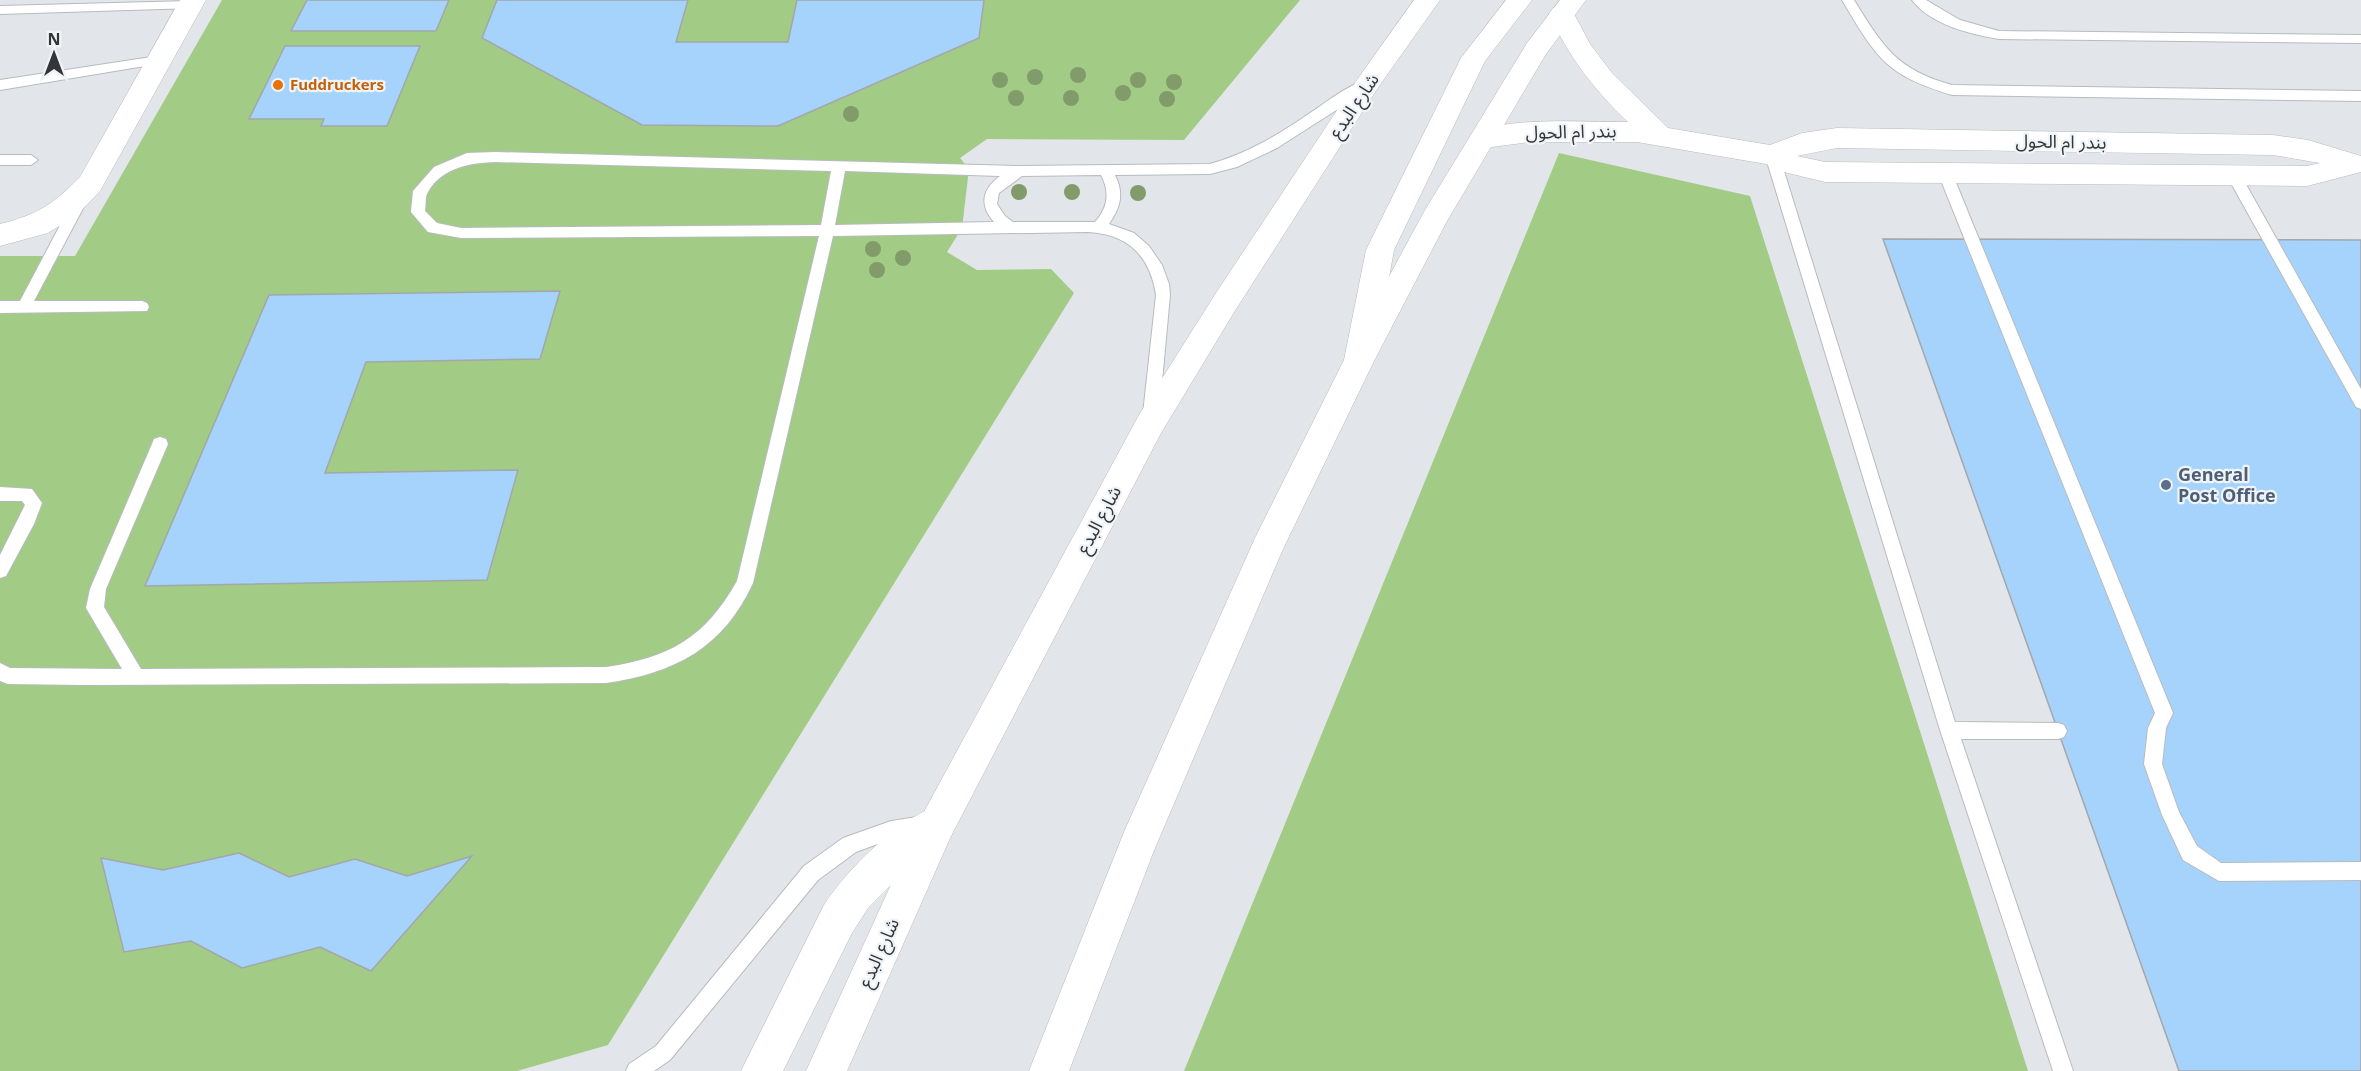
<svg xmlns="http://www.w3.org/2000/svg" width="2361" height="1071" font-family="'Open Sans','Noto Sans Arabic',sans-serif">
  <style>
    .green { fill: #a2cb86 }
    .building { fill: #a6d3fb; stroke: #a3a7ab; stroke-width: 1.5 }
    .lines { fill: none; stroke-linecap: round; stroke-linejoin: round }
    .service-casing { stroke: #b7bbbf; stroke-width: 2 }
    .minor-casing { stroke: #b7bbbf; stroke-width: 1 }
    .secondary-casing { stroke: #b7bbbf; stroke-width: 1 }
    .primary-casing { stroke: #b7bbbf; stroke-width: 1 }
    .trunk-casing { stroke: #b7bbbf; stroke-width: 1 }
    .service { fill: #fff; fill-rule: evenodd }
    .minor { fill: #fff; fill-rule: evenodd }
    .secondary { fill: #fff; fill-rule: evenodd }
    .primary { fill: #fff; fill-rule: evenodd }
    .trunk { fill: #fff; fill-rule: evenodd }
    .tree { fill: #829b6a }
    .food-dot { fill: #e8710a; stroke: #eff4f8; stroke-width: 2 }
    .service-dot { fill: #5c6f8a; stroke: #eff4f8; stroke-width: 2 }
    .labels { text-anchor: middle; stroke-width: 4.5; stroke-linejoin: round; paint-order: stroke }
    .far-food-label { font-size: 15px; font-weight: bold; fill: #c56008; stroke: #eff4f8; text-anchor: start }
    .street-label { font-size: 18px; fill: #343537; stroke: #eff4f8 }
    .service-label { font-size: 18px; font-weight: bold; fill: #4e5e75; stroke: #eff4f8; text-anchor: start }
  </style>
  <rect width="100%" height="100%" fill="#e2e6ea"/>
  <!-- green -->
  <g class="green">
    <polygon points="222,0 1300,0 1184,140 987,139 960,158 969,169 962,228 947,252 977,270 1051,269 1074,293 608,1045 517,1071 0,1071 0,256 75,256"/>
    <polygon points="1559,153 1750,196 2028,1071 1184,1071"/>
  </g>
  <!-- building -->
  <g class="building">
    <polygon points="307,0 449,0 436,31 291,31"/>
    <polygon points="497,0 688,0 676,42 788,42 797,0 984,0 979,38 778,126 642,125 482,38"/>
    <polygon points="285,46 420,46 387,126 321,126 324,119 249,119"/>
    <polygon points="1883,239 2361,240 2361,1071 2179,1071"/>
    <polygon points="560,291 540,359 366,362 325,473 518,470 487,580 145,586 269,295"/>
    <polygon points="239,853 289,877 355,859 407,876 472,856 371,971 320,947 242,968 191,941 124,952 101,858 163,870"/>
  </g>
  <g class="lines">
    <defs>
      <g id="service">
        <path d="M1842,0H1854C1883,47 1897,70 1952,85L2361,91V101L1952,95C1885,75 1876,57 1842,0Z"/>
        <path d="M1912,0H1926L1960,20L1999,31L2361,35V43L1999,39C1970,34 1931,25 1912,0Z"/>
        <polygon points="190,1 194,2 196,5 194,8 0,14 0,6"/>
        <polygon points="158,56 163,57 165,60 163,63 0,90 0,80"/>
        <path d="M1366,80L1373,85L1371,88L1277,148L1237,167L1210,174L1115,175C1124,193 1121,207 1109,224L1134,233L1149,246L1162,265L1169,284L1170,295L1159,414L1157,419L1151,420L1145,419L1143,414L1156,295C1150,256 1128,234 1088,232L833,236L753,583C723,648 675,673 606,683L85,685L8,684L0,681V663L10,668L122,669L86,608L90,589L152,444L154,439L160,437L166,439L168,444L106,589L104,607L141,669L606,667C669,658 705,638 737,581L819,236L461,238L428,232L411,212L413,191L434,167L467,153L496,152L1018,166L1210,164C1247,154 1278,135 1310,113C1327,102 1346,86 1366,80ZM496,162L831,171L821,225L461,228L437,223L425,211C426,205 425,196 428,192C442,167 471,163 496,162ZM845,171L1000,176C982,189 979,205 994,222L835,225ZM1101,175C1110,192 1108,208 1095,222H1013L1005,216L997,204L999,193L1022,176Z"/>
        <polygon points="1772,150 1779,155 1955,722 2058,723 2064,725 2067,731 2064,737 2058,739 1961,739 2073,1071 2053,1071 1940,730 1765,155"/>
        <polygon points="0,155 31,155 38,160 31,165 0,165"/>
        <polygon points="1945,168 1952,173 2173,713 2166,728 2162,764 2179,812 2197,846 2221,863 2361,862 2361,880 2219,881 2183,860 2162,815 2144,764 2148,728 2155,713 1938,173"/>
        <polygon points="2234,171 2239,172 2361,389 2361,409 2356,407 2227,176"/>
        <polygon points="81,194 88,199 34,301 142,301 147,303 149,307 147,311 0,313 0,301 20,301 76,195"/>
        <polygon points="0,487 32,489 42,503 34,524 6,576 0,578 0,555 25,505 22,501 0,501"/>
        <polygon points="917,817 924,820 926,826 924,832 891,839 856,852 818,880 670,1060 654,1071 626,1071 629,1064 656,1046 804,866 843,838 891,821"/>
      </g>
      <g id="minor">
        <path d="M180,0H206L100,191L77,215L48,233L0,246V224C39,214 52,205 80,177Z"/>
        <path d="M1562,6L1571,8L1590,44L1612,73L1668,128L1770,145L1802,133L1837,128L2273,135L2308,140L2361,156V172L2307,186L1825,182L1780,171L1766,164L1637,142H1530L1484,148L1474,145L1470,138L1474,131C1523,117 1578,122 1628,122C1595,91 1568,56 1549,14L1553,8ZM1837,148L2273,155L2320,163L2307,166L1825,162L1797,156Z"/>
      </g>
      <g id="secondary">
        <polygon points="1414,0 1440,0 1377,89 1236,309 1161,433 951,836 847,1071 806,1071 925,810 1139,415 1216,293 1359,77"/>
        <polygon points="1560,0 1586,0 1546,54 1447,221 1374,361 1283,549 1155,848 1069,1071 1029,1071 1124,832 1255,538 1344,360 1425,210 1527,43"/>
      </g>
      <path id="primary" d="M938,805L951,810L957,823L951,836L910,866L868,908L852,933L783,1071H741L824,905C849,867 895,822 938,805Z"/>
      <polygon id="trunk" points="1506,0 1532,0 1485,61 1394,250 1374,360 1370,369 1359,372 1348,369 1344,360 1366,250 1461,58"/>
    </defs>
    <!-- service casing -->
    <use href="#service" class="service-casing"/>
    <!-- minor casing -->
    <use href="#minor" class="minor-casing"/>
    <!-- secondary casing -->
    <use href="#secondary" class="secondary-casing"/>
    <!-- primary casing -->
    <use href="#primary" class="primary-casing"/>
    <!-- trunk casing -->
    <use href="#trunk" class="trunk-casing"/>
    <!-- service -->
    <use href="#service" class="service"/>
    <!-- minor -->
    <use href="#minor" class="minor"/>
    <!-- secondary -->
    <use href="#secondary" class="secondary"/>
    <!-- primary -->
    <use href="#primary" class="primary"/>
    <!-- trunk -->
    <use href="#trunk" class="trunk"/>
  </g>
  <!-- trees -->
  <g class="tree">
    <circle cx="1078" cy="75" r="8"/>
    <circle cx="1035" cy="77" r="8"/>
    <circle cx="1000" cy="80" r="8"/>
    <circle cx="1138" cy="80" r="8"/>
    <circle cx="1174" cy="82" r="8"/>
    <circle cx="1123" cy="93" r="8"/>
    <circle cx="1016" cy="98" r="8"/>
    <circle cx="1071" cy="98" r="8"/>
    <circle cx="1167" cy="99" r="8"/>
    <circle cx="851" cy="114" r="8"/>
    <circle cx="1019" cy="192" r="8"/>
    <circle cx="1072" cy="192" r="8"/>
    <circle cx="1138" cy="193" r="8"/>
    <circle cx="873" cy="249" r="8"/>
    <circle cx="903" cy="258" r="8"/>
    <circle cx="877" cy="270" r="8"/>
  </g>
  <!-- markers -->
  <circle class="food-dot" cx="278" cy="85" r="6"/>
  <circle class="service-dot" cx="2166" cy="485" r="6"/>
  <g class="labels">
    <!-- far-food labels -->
    <g class="far-food-label">
      <text x="290" y="90">Fuddruckers</text>
    </g>
    <!-- street labels -->
    <g class="street-label">
      <text transform="translate(1354 106) rotate(-56)" y="6">شارع البدع</text>
      <text transform="translate(1571 132) rotate(-1)" y="6">بندر ام الحول</text>
      <text transform="translate(2061 142) rotate(1)" y="6">بندر ام الحول</text>
      <text transform="translate(1099 520) rotate(-62)" y="6">شارع البدع</text>
      <text transform="translate(879 953) rotate(-66)" y="6">شارع البدع</text>
    </g>
    <!-- service labels -->
    <g class="service-label">
      <text x="2178" y="481">General<tspan x="2178" dy="21">Post Office</tspan></text>
    </g>
  </g>
  <!-- north arrow -->
  <g transform="translate(54 54)" stroke="#eff4f8" stroke-width="4.5" paint-order="stroke">
  <path d="M0-4.5L10 22L0 15L-10 22Z" fill="#343537"/>
  <text y="-9" font-size="16" font-weight="bold" text-anchor="middle" fill="#343537">N</text>
  </g>
</svg>
